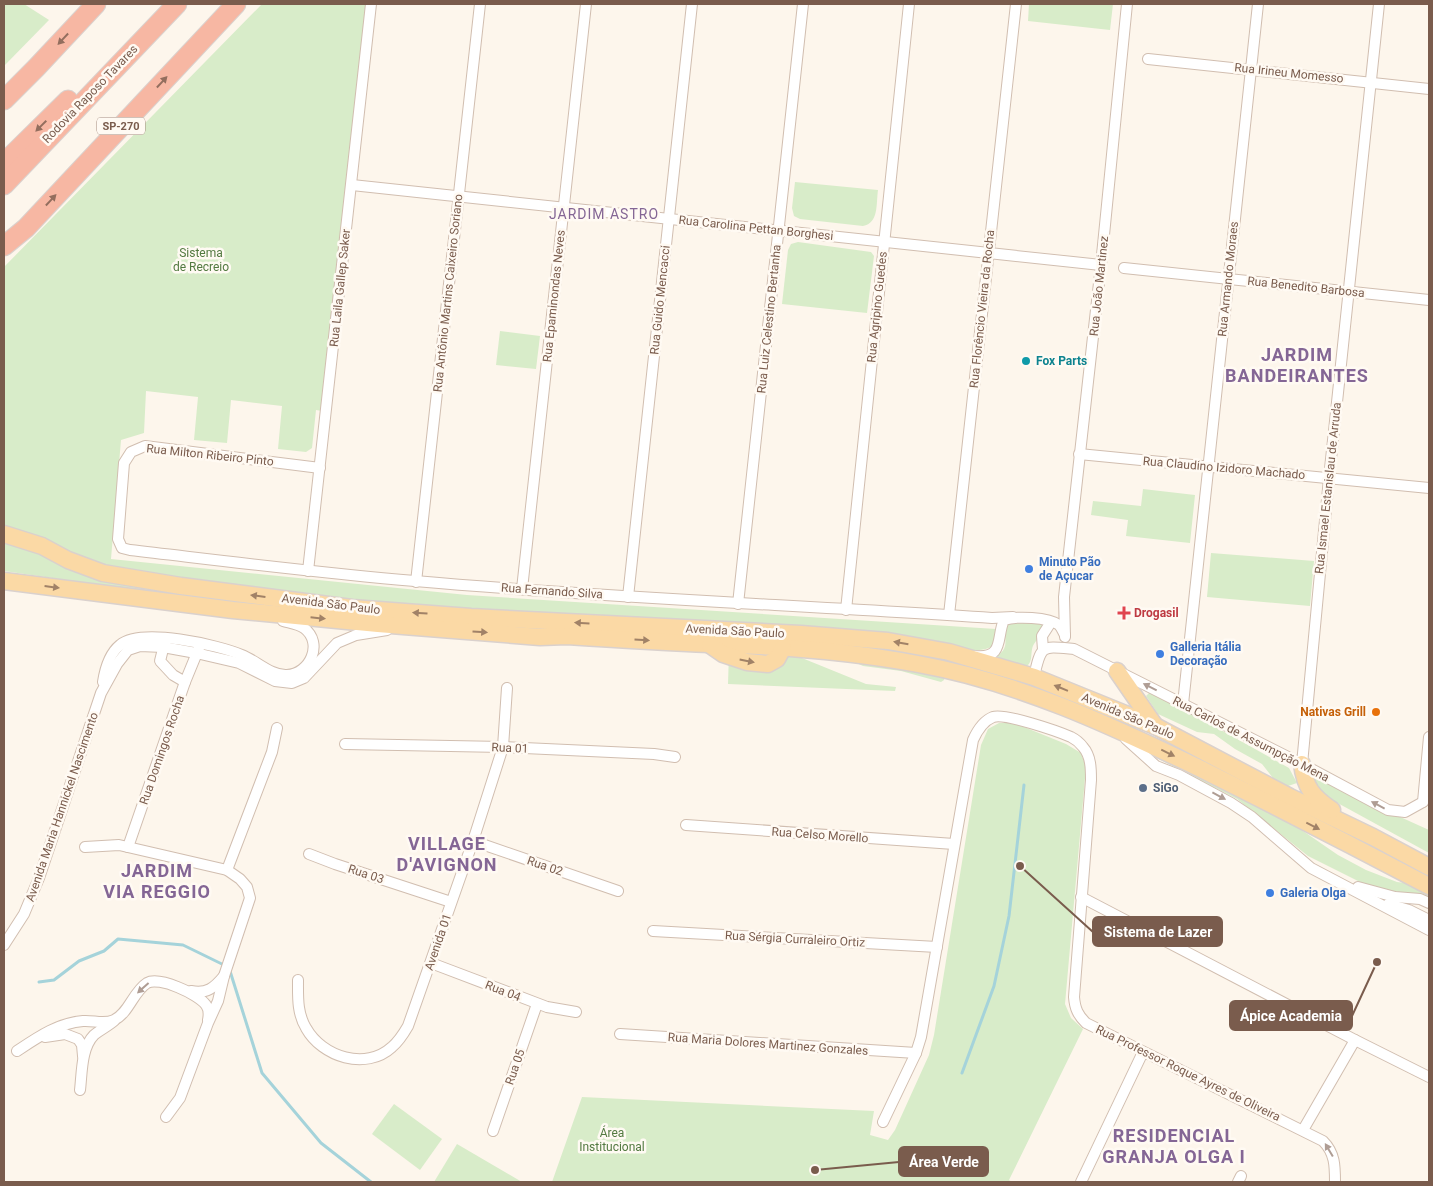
<svg xmlns="http://www.w3.org/2000/svg" width="1433" height="1186" font-family="Roboto,sans-serif">
  <style>
    .green { fill: #d8ecc9 }
    .lines { fill: none; stroke-linecap: round; stroke-linejoin: round }
    .stream { stroke: #a5d3da; stroke-width: 3 }
    .street-casing { stroke: #d1beb0; stroke-width: 12 }
    .primary-casing { stroke: #dad1cd; stroke-width: 19 }
    .highway-casing { stroke: #dad1cd; stroke-width: 21 }
    .street { stroke: #fff; stroke-width: 10 }
    .primary { stroke: #fbd9a5; stroke-width: 16 }
    .highway { stroke: #f7b7a3; stroke-width: 19 }
    .oneway { fill: #936e5e }
    .oneway2 { fill: #a18267 }
    .oneway3 { fill: #af9d94 }
    .culture-dot { fill: #0f9aa8; stroke: #fffaf3; stroke-width: 2 }
    .shop-dot { fill: #3f7fe0; stroke: #fffaf3; stroke-width: 2 }
    .health-dot { fill: #e0444e; stroke: #fffaf3; stroke-width: 2 }
    .food-dot { fill: #e8710a; stroke: #fffaf3; stroke-width: 2 }
    .service-dot { fill: #5c6f8a; stroke: #fffaf3; stroke-width: 2 }
    .labels { text-anchor: middle; stroke-width: 5; stroke-linejoin: round; paint-order: stroke }
    .shield { fill: #fffaf3; stroke: #a28b7f; stroke-width: 1 }
    .shield-label { font-size: 11px; font-weight: bold; fill: #7a5c4d }
    .street-label { font-size: 12px; fill: #7a5c4d; stroke: #fffaf3 }
    .park-label { font-size: 12px; fill: #537a41; stroke: #fffaf3 }
    .culture-label { font-size: 12px; font-weight: bold; fill: #0d838f; stroke: #fffaf3; text-anchor: start }
    .shop-label { font-size: 12px; font-weight: bold; fill: #366cbe; stroke: #fffaf3; text-anchor: start }
    .health-label { font-size: 12px; font-weight: bold; fill: #be3a42; stroke: #fffaf3; text-anchor: start }
    .food-label { font-size: 12px; font-weight: bold; fill: #c56008; stroke: #fffaf3; text-anchor: end }
    .service-label { font-size: 12px; font-weight: bold; fill: #4e5e75; stroke: #fffaf3; text-anchor: start }
    .neighbourhood-label { font-size: 14px; letter-spacing: 1px; fill: #846695; stroke: #fffaf3 }
    .district-label { font-size: 18px; font-weight: bold; letter-spacing: 1px; fill: #846695; stroke: #fffaf3 }
    .leader { fill: none; stroke: #7a5c4d; stroke-width: 2 }
    .callout-dot { fill: #7a5c4d; stroke: #fffaf3; stroke-width: 2 }
    .callout { fill: #7a5c4d; stroke: #7a5c4d; stroke-width: 2 }
    .callout-label { font-size: 14px; text-anchor: middle; font-weight: bold; fill: #fff }
  </style>
  <rect width="100%" height="100%" fill="#fdf6ec"/>
  <!-- green -->
  <g class="green">
    <polygon points="4,4 24,4 49,20 4,66"/>
    <path d="M262,4H366L322,411L316,410L312,448L306,452L278,449L282,406L231,400L227,443L194,440L198,397L146,391L144,433L121,440L111,559L467,595L996,629L994,645C979,655 965,648 948,644L383,605L316,598L101,566L4,530V267Z"/>
    <polygon points="1029,4 1113,4 1110,30 1028,21"/>
    <path d="M795,182L878,190C876,204 879,223 863,226L800,219L794,216L792,208Z"/>
    <polygon points="798,242 871,252 874,256 867,313 782,304 788,250 791,244"/>
    <polygon points="500,331 540,336 536,369 496,365"/>
    <polygon points="1143,489 1195,495 1190,543 1126,536 1128,520 1091,515 1093,501 1141,506"/>
    <polygon points="4,542 31,548 72,571 111,580 901,648 1031,681 1030,685 1025,686 944,664 388,621 149,592 4,571"/>
    <polygon points="1211,553 1314,561 1310,606 1207,597"/>
    <path d="M1014,622L1037,623L1044,626C1041,635 1039,637 1034,644C1029,652 1035,663 1024,668L992,660C1011,647 1004,644 1005,626Z"/>
    <polygon points="729,652 797,656 866,684 896,687 895,691 728,684"/>
    <polygon points="850,660 945,677 944,680 941,682 901,671 863,666"/>
    <polygon points="1151,691 1289,768 1297,783 1285,787 1273,778 1262,764 1235,749 1214,734 1197,732 1158,714 1146,696"/>
    <polygon points="999,723 1014,723 1066,744 1081,753 1086,767 1065,1004 1071,1018 1083,1029 1009,1180 1012,1182 552,1182 582,1097 874,1111 870,1135 888,1140 895,1130 929,1055 934,1035 981,745 988,729"/>
    <polygon points="1151,752 1290,822 1338,855 1366,870 1397,882 1414,884 1429,892 1429,900 1390,893 1370,887 1308,856 1237,799 1151,755"/>
    <polygon points="1312,777 1429,830 1429,853 1323,795"/>
    <polygon points="394,1104 442,1139 420,1170 372,1134"/>
    <polygon points="457,1144 522,1182 434,1182"/>
  </g>
  <g class="lines">
    <!-- stream -->
    <g class="stream">
      <polyline points="230,971 262,1073 321,1143 371,1182"/>
      <polyline points="39,982 54,980 79,961 104,951 118,939 183,945 226,966"/>
      <polyline points="962,1073 994,986 1009,916 1024,785"/>
    </g>
    <defs>
      <g id="street">
        <polyline points="1148,59 1429,89"/>
        <polyline points="352,185 1101,265"/>
        <polyline points="1124,268 1429,300"/>
        <polyline points="1079,454 1429,488"/>
        <path d="M320,468L145,446L131,452L124,463L118,539L122,548L130,550C225,561 320,573 415,581C607,598 800,605 992,618L1013,617"/>
        <polyline points="308,571 371,4"/>
        <polyline points="416,582 480,4"/>
        <polyline points="522,589 586,4"/>
        <polyline points="628,597 692,4"/>
        <polyline points="738,604 803,4"/>
        <polyline points="846,610 909,4"/>
        <polyline points="949,615 1016,4"/>
        <polyline points="1065,637 1064,597 1101,265 1127,4"/>
        <polyline points="165,641 160,661 173,675 185,682"/>
        <polyline points="1043,650 1042,636 1051,622"/>
        <path d="M975,656C1005,659 996,637 1004,620C1016,616 1048,617 1059,625C1062,628 1063,632 1065,635"/>
        <path d="M1034,677C1041,644 1042,646 1074,649L1302,764L1388,810L1405,812L1423,802"/>
        <path d="M103,682C105,669 109,654 120,645C141,627 218,645 242,655C257,661 271,676 287,675C310,674 324,643 304,628C298,624 290,623 283,621"/>
        <polyline points="1183,704 1258,4"/>
        <polyline points="1126,739 1156,766 1179,775 1231,803 1252,817 1311,868 1429,930"/>
        <polyline points="345,744 503,747 654,754 675,757"/>
        <polyline points="1302,764 1329,478 1379,4"/>
        <polyline points="1423,802 1429,737"/>
        <polyline points="686,825 954,844"/>
        <polyline points="473,841 618,891"/>
        <polyline points="85,847 119,845 227,870 240,879 247,887 250,898 224,976 218,1001 208,1023 180,1098 166,1117"/>
        <polyline points="128,847 185,682 199,648"/>
        <polyline points="309,854 335,864 451,902"/>
        <polyline points="227,870 272,752 277,728"/>
        <polyline points="1358,887 1395,897 1420,899 1429,903"/>
        <polyline points="1081,897 1355,1040 1429,1077"/>
        <polyline points="1388,904 1409,910 1429,920"/>
        <polyline points="653,931 937,947"/>
        <polyline points="4,945 24,914 39,878 101,693 117,664 128,650 140,646 163,647 196,653 239,663 275,681 292,683 304,678 337,643 356,635 387,630"/>
        <polyline points="431,963 547,1007 576,1012"/>
        <path d="M298,980C298,997 297,1013 306,1028C322,1057 366,1071 392,1047C399,1041 404,1033 408,1026L473,841L503,747L507,688"/>
        <path d="M191,991C207,994 214,988 224,976"/>
        <polyline points="620,1034 916,1053"/>
        <polyline points="45,1037 65,1034 78,1039 82,1045 83,1056"/>
        <path d="M17,1051C38,1037 58,1023 83,1021C93,1020 104,1025 114,1020C129,1013 133,992 147,983C159,976 198,994 206,1005C209,1009 209,1015 208,1020"/>
        <path d="M80,1090C82,1074 81,1048 94,1035C100,1030 108,1026 114,1021"/>
        <path d="M883,1122L916,1053L921,1037L973,740C977,731 983,721 993,717C1005,713 1057,731 1071,737C1075,739 1080,743 1083,747C1091,756 1091,769 1091,780L1074,997C1075,1009 1078,1015 1086,1023L1323,1141C1335,1153 1335,1166 1335,1182"/>
        <polyline points="1303,1130 1355,1040"/>
        <polyline points="493,1131 537,1004"/>
        <polyline points="1081,1182 1143,1052"/>
        <polyline points="1238,1182 1241,1176"/>
      </g>
      <g id="primary">
        <polyline points="4,534 42,546 68,560 103,573 181,586 352,608 471,617 801,634 888,641 949,652 1034,677 1155,726 1290,797 1373,837 1429,867"/>
        <path d="M4,581L233,610L378,624L540,637L567,636C614,639 661,642 709,644C778,646 849,651 918,664C1018,682 1110,725 1201,769C1277,807 1353,846 1429,886"/>
        <polyline points="710,645 723,654 747,662 768,664 777,659 783,648"/>
        <polyline points="1117,671 1155,726"/>
        <path d="M1302,764C1305,787 1312,797 1332,810"/>
      </g>
      <g id="highway">
        <polyline points="4,100 36,68 96,4"/>
        <polyline points="4,163 68,100"/>
        <polyline points="4,185 177,4"/>
        <polyline points="4,246 26,228 236,4"/>
      </g>
    </defs>
    <!-- street casing -->
    <use href="#street" class="street-casing"/>
    <!-- primary casing -->
    <use href="#primary" class="primary-casing"/>
    <!-- highway casing -->
    <use href="#highway" class="highway-casing"/>
    <!-- street -->
    <use href="#street" class="street"/>
    <!-- primary -->
    <use href="#primary" class="primary"/>
    <!-- highway -->
    <use href="#highway" class="highway"/>
  </g>
  <!-- one-way arrows -->
  <defs><path id="oneway-solid" d="M-6-.8H1V-3.2L6.5 0L1 3.2V.8H-6Z" transform="scale(1.25)"/></defs>
  <g class="oneway">
    <use href="#oneway-solid" transform="translate(63 39) rotate(133)"/>
    <use href="#oneway-solid" transform="translate(162 82) rotate(-47)"/>
    <use href="#oneway-solid" transform="translate(41 126) rotate(135)"/>
    <use href="#oneway-solid" transform="translate(51 200) rotate(-47)"/>
  </g>
  <g class="oneway2">
    <use href="#oneway-solid" transform="translate(52 587) rotate(7)"/>
    <use href="#oneway-solid" transform="translate(258 596) rotate(-173)"/>
    <use href="#oneway-solid" transform="translate(420 613) rotate(-176)"/>
    <use href="#oneway-solid" transform="translate(318 618) rotate(6)"/>
    <use href="#oneway-solid" transform="translate(582 623) rotate(-177)"/>
    <use href="#oneway-solid" transform="translate(480 632) rotate(4)"/>
    <use href="#oneway-solid" transform="translate(642 640) rotate(3)"/>
    <use href="#oneway-solid" transform="translate(901 643) rotate(-170)"/>
    <use href="#oneway-solid" transform="translate(747 661) rotate(11)"/>
    <use href="#oneway-solid" transform="translate(1061 688) rotate(-158)"/>
    <use href="#oneway-solid" transform="translate(1168 753) rotate(26)"/>
    <use href="#oneway-solid" transform="translate(1313 826) rotate(27)"/>
  </g>
  <g class="oneway3">
    <use href="#oneway-solid" transform="translate(1150 687) rotate(-153)"/>
    <use href="#oneway-solid" transform="translate(1219 796) rotate(28)"/>
    <use href="#oneway-solid" transform="translate(1378 805) rotate(-152)"/>
    <use href="#oneway-solid" transform="translate(143 988) rotate(138)"/>
    <use href="#oneway-solid" transform="translate(1329 1150) rotate(-121)"/>
  </g>
  <!-- markers -->
  <circle class="culture-dot" cx="1026" cy="361" r="5"/>
  <g class="shop-dot">
    <circle cx="1029" cy="569" r="5"/>
    <circle cx="1160" cy="654" r="5"/>
    <circle cx="1270" cy="893" r="5"/>
  </g>
  <path class="health-dot" d="M1121.5 605.5h5v5h5v5h-5v5h-5v-5h-5v-5h5z"/>
  <circle class="food-dot" cx="1376" cy="712" r="5"/>
  <circle class="service-dot" cx="1143" cy="788" r="5"/>
  <g class="labels">
    <!-- shield labels -->
    <rect class="shield" x="97" y="117.5" width="48" height="17" rx="4"/>
    <g class="shield-label">
      <text x="121" y="130">SP-270</text>
    </g>
    <!-- street labels -->
    <g class="street-label">
      <text transform="translate(1289 73) rotate(6)" y="4">Rua Irineu Momesso</text>
      <text transform="translate(90 94) rotate(-46)" y="4">Rodovia Raposo Tavares</text>
      <text transform="translate(756 228) rotate(6)" y="4">Rua Carolina Pettan Borghesi</text>
      <text transform="translate(1228 279) rotate(-84)" y="4">Rua Armando Moraes</text>
      <text transform="translate(1099 286) rotate(-84)" y="4">Rua João Martinez</text>
      <text transform="translate(1306 287) rotate(6)" y="4">Rua Benedito Barbosa</text>
      <text transform="translate(340 288) rotate(-84)" y="4">Rua Laila Gallep Saker</text>
      <text transform="translate(448 293) rotate(-84)" y="4">Rua Antônio Martins Caixeiro Soriano</text>
      <text transform="translate(554 296) rotate(-84)" y="4">Rua Epaminondas Neves</text>
      <text transform="translate(660 300) rotate(-84)" y="4">Rua Guido Mencacci</text>
      <text transform="translate(877 307) rotate(-84)" y="4">Rua Agripino Guedes</text>
      <text transform="translate(982 309) rotate(-84)" y="4">Rua Florêncio Vieira da Rocha</text>
      <text transform="translate(769 319) rotate(-84)" y="4">Rua Luiz Celestino Bertanha</text>
      <text transform="translate(210 455) rotate(6)" y="4">Rua Milton Ribeiro Pinto</text>
      <text transform="translate(1224 468) rotate(5)" y="4">Rua Claudino Izidoro Machado</text>
      <text transform="translate(1328 488) rotate(-84)" y="4">Rua Ismael Estanislau de Arruda</text>
      <text transform="translate(552 591) rotate(4)" y="4">Rua Fernando Silva</text>
      <text transform="translate(331 604) rotate(7)" y="4">Avenida São Paulo</text>
      <text transform="translate(735 631) rotate(3)" y="4">Avenida São Paulo</text>
      <text transform="translate(1128 716) rotate(23)" y="4">Avenida São Paulo</text>
      <text transform="translate(1251 739) rotate(27)" y="4">Rua Carlos de Assumpção Mena</text>
      <text transform="translate(510 748) rotate(2)" y="4">Rua 01</text>
      <text transform="translate(162 750) rotate(-71)" y="4">Rua Domingos Rocha</text>
      <text transform="translate(62 807) rotate(-71)" y="4">Avenida Maria Hannickel Nascimento</text>
      <text transform="translate(820 835) rotate(4)" y="4">Rua Celso Morello</text>
      <text transform="translate(545 866) rotate(19)" y="4">Rua 02</text>
      <text transform="translate(366 874) rotate(18)" y="4">Rua 03</text>
      <text transform="translate(795 939) rotate(3)" y="4">Rua Sérgia Curraleiro Ortiz</text>
      <text transform="translate(438 942) rotate(-71)" y="4">Avenida 01</text>
      <text transform="translate(503 991) rotate(21)" y="4">Rua 04</text>
      <text transform="translate(768 1044) rotate(4)" y="4">Rua Maria Dolores Martinez Gonzales</text>
      <text transform="translate(515 1067) rotate(-71)" y="4">Rua 05</text>
      <text transform="translate(1188 1073) rotate(26)" y="4">Rua Professor Roque Ayres de Oliveira</text>
    </g>
    <!-- park labels -->
    <g class="park-label">
      <text x="201" y="257">Sistema<tspan x="201" dy="14">de Recreio</tspan></text>
      <text x="612" y="1137">Área<tspan x="612" dy="14">Institucional</tspan></text>
    </g>
    <!-- culture labels -->
    <g class="culture-label">
      <text x="1036" y="365">Fox Parts</text>
    </g>
    <!-- shop labels -->
    <g class="shop-label">
      <text x="1039" y="566">Minuto Pão<tspan x="1039" dy="14">de Açucar</tspan></text>
      <text x="1170" y="651">Galleria Itália<tspan x="1170" dy="14">Decoração</tspan></text>
      <text x="1280" y="897">Galeria Olga</text>
    </g>
    <!-- health labels -->
    <g class="health-label">
      <text x="1134" y="617">Drogasil</text>
    </g>
    <!-- food labels -->
    <g class="food-label">
      <text x="1366" y="716">Nativas Grill</text>
    </g>
    <!-- service labels -->
    <g class="service-label">
      <text x="1153" y="792">SiGo</text>
    </g>
    <!-- neighbourhood labels -->
    <g class="neighbourhood-label">
      <text x="604" y="219">JARDIM ASTRO</text>
    </g>
    <!-- district labels -->
    <g class="district-label">
      <text x="1297" y="361">JARDIM<tspan x="1297" dy="21">BANDEIRANTES</tspan></text>
      <text x="447" y="850">VILLAGE<tspan x="447" dy="21">D'AVIGNON</tspan></text>
      <text x="157" y="877">JARDIM<tspan x="157" dy="21">VIA REGGIO</tspan></text>
      <text x="1174" y="1142">RESIDENCIAL<tspan x="1174" dy="21">GRANJA OLGA I</tspan></text>
    </g>
  </g>
  <!-- callouts -->
  <path class="leader" d="M1020 866L1093 932M1377 962L1352 1016M815 1170L899 1162"/>
  <g class="callout-dot">
    <circle cx="1020" cy="866" r="5"/>
    <circle cx="1377" cy="962" r="5"/>
    <circle cx="815" cy="1170" r="5"/>
  </g>
  <g class="callout">
    <rect x="1093" y="917" width="129" height="29" rx="5"/>
    <rect x="1230" y="1001" width="122" height="29" rx="5"/>
    <rect x="899" y="1147" width="89" height="29" rx="5"/>
  </g>
  <g class="callout-label">
    <text x="1158" y="937">Sistema de Lazer</text>
    <text x="1291" y="1021">Ápice Academia</text>
    <text x="944" y="1167">Área Verde</text>
  </g>
  <!-- border -->
  <rect width="1433" height="1186" fill="none" stroke="#7a5c4d" stroke-width="10"/>
</svg>
